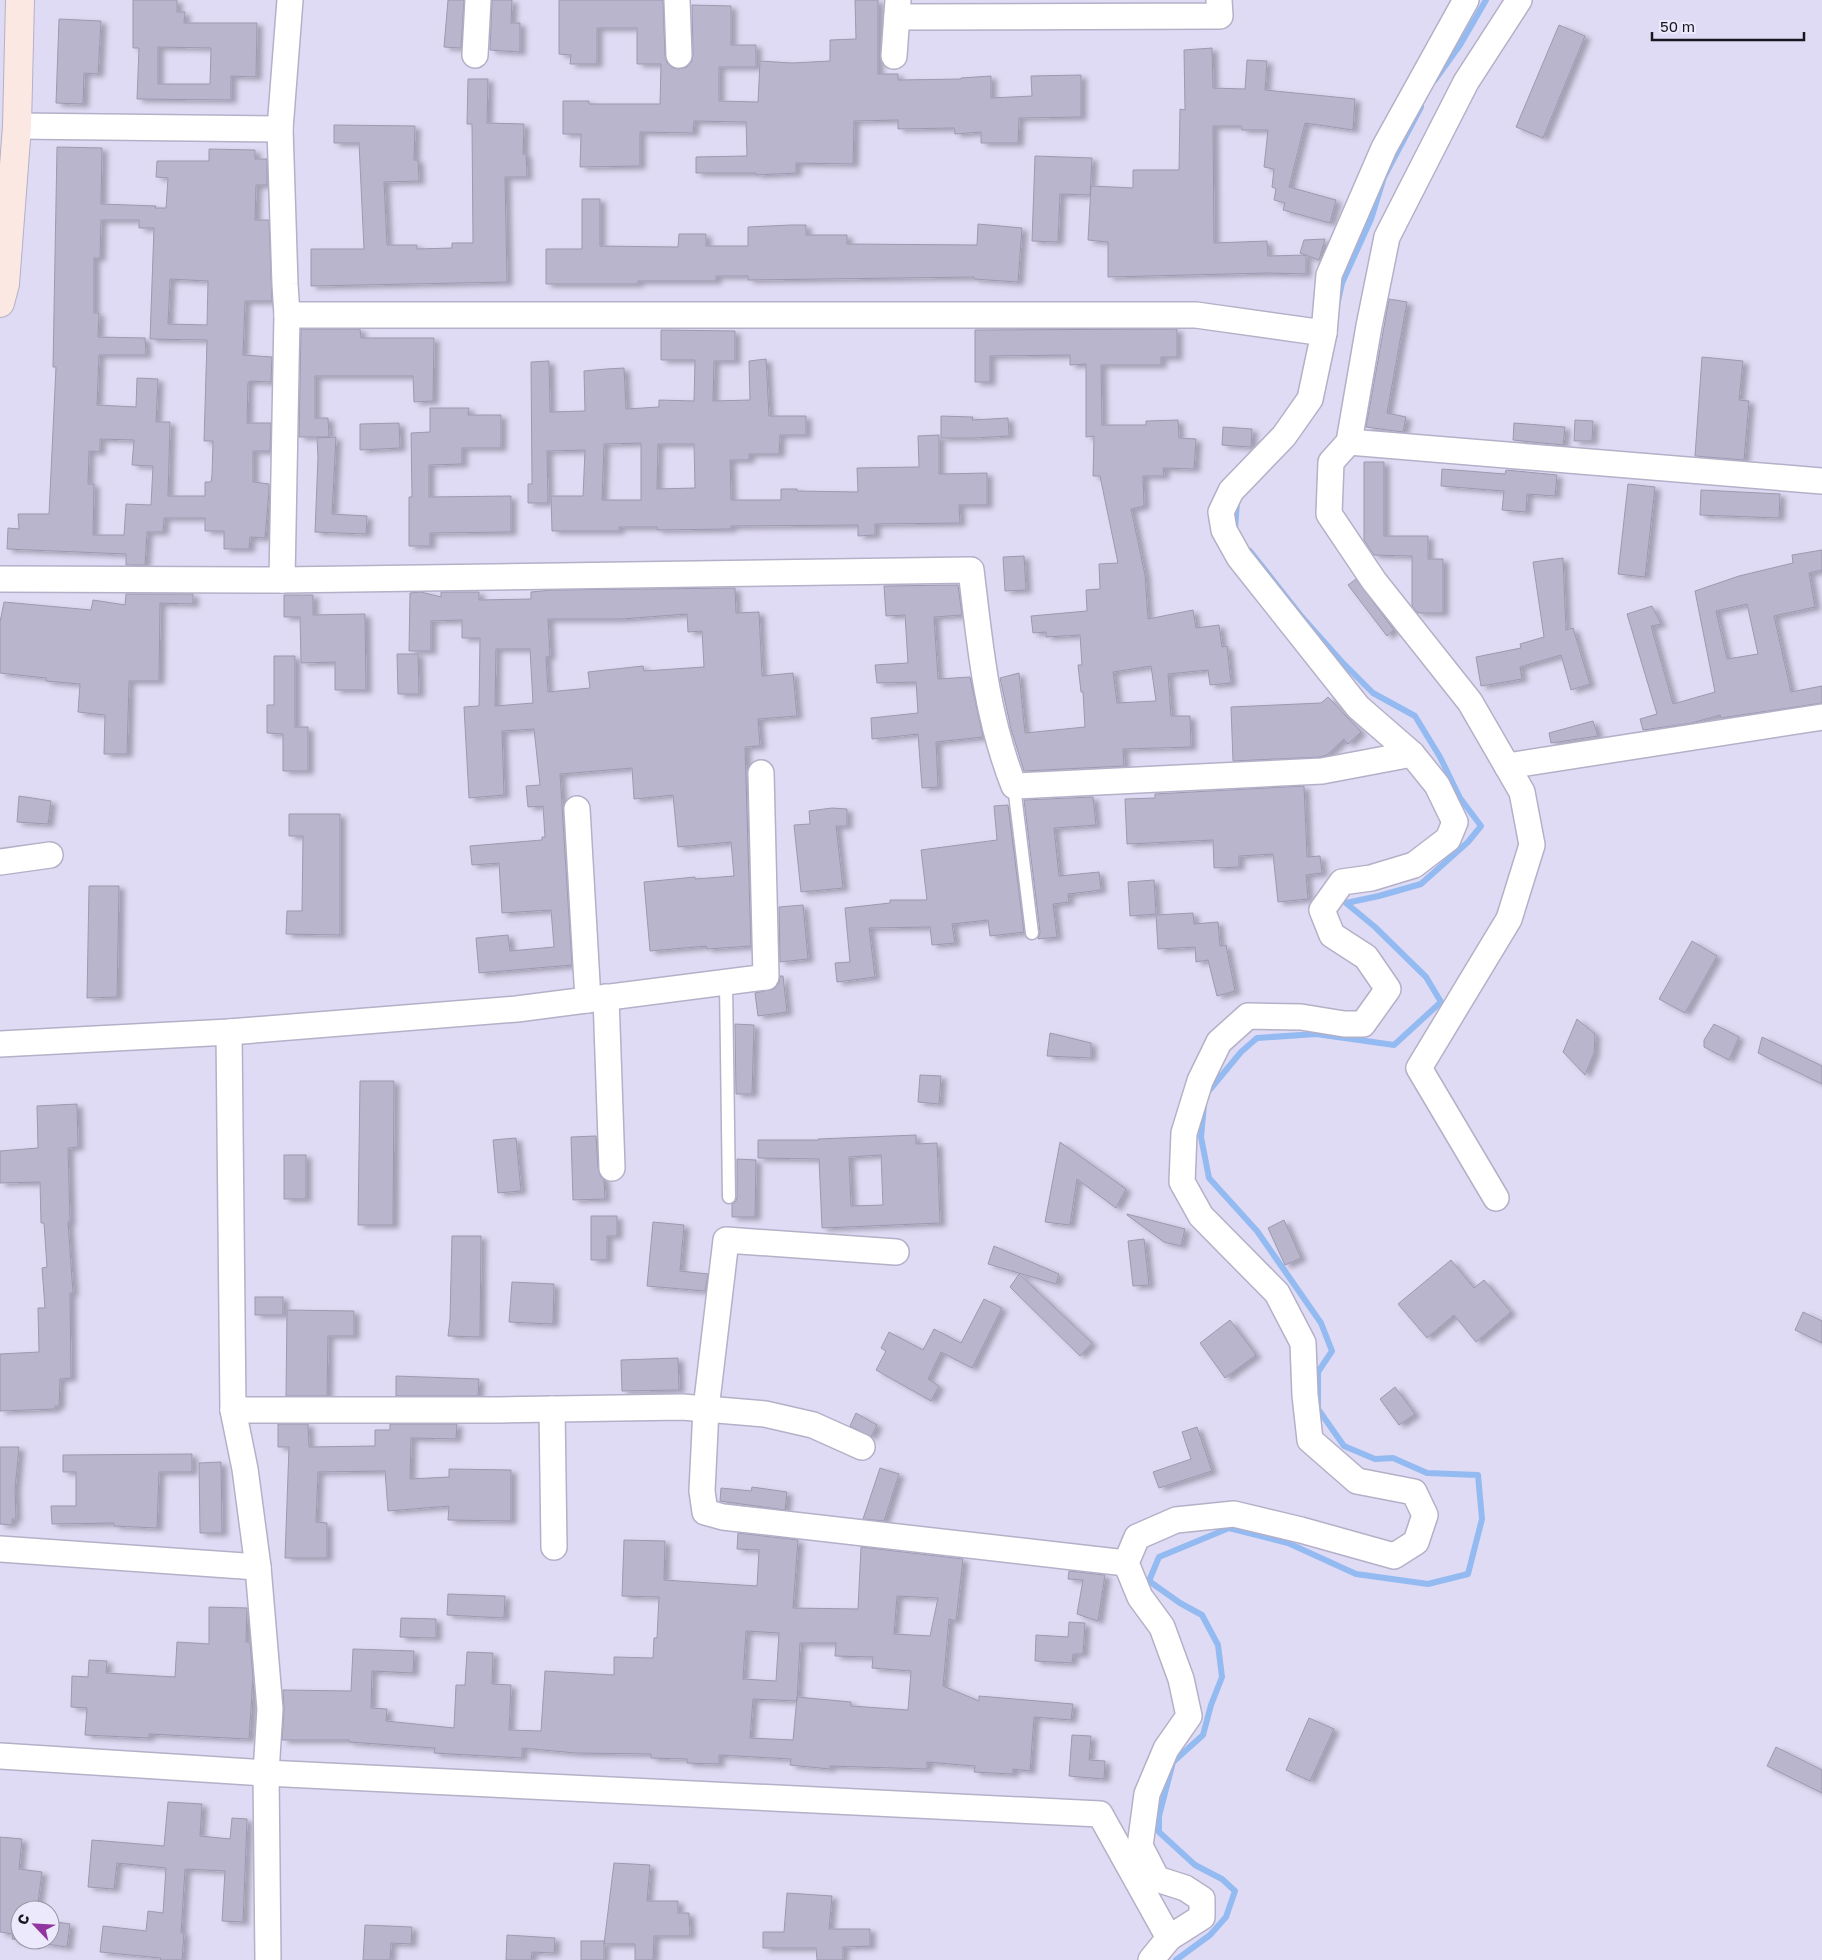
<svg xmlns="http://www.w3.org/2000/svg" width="1822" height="1960" font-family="'Golos Text',sans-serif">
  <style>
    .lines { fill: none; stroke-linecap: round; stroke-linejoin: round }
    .stream { stroke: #93baf1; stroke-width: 6 }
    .building { fill: #b9b5cd; stroke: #9d99b0; fill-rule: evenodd; filter: url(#shadow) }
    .lane-casing { stroke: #b4b0c7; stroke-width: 15 }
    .street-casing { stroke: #b4b0c7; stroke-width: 28 }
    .secondary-casing { stroke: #b4b0c7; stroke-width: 30 }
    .lane { stroke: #fff; stroke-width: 12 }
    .street { stroke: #fff; stroke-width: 25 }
    .secondary { stroke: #fbe8e2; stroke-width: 28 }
  </style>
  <defs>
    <filter id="shadow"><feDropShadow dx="5.5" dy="3" stdDeviation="2.5" flood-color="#0004"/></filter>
  </defs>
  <rect width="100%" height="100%" fill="#e0dbf4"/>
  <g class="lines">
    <!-- stream -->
    <g class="stream">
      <polyline points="1435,80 1460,45 1486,0"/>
      <polyline points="1338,301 1342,283 1371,219 1384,177 1421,107"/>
      <polyline points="1235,529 1237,502"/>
      <polyline points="1207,1093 1241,1052 1257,1038 1316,1034 1394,1045 1441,1002 1426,977 1375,927 1346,903 1379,896 1421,884 1468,842 1481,826 1460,798 1440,757 1415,716 1373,693 1342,662 1302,617 1250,551"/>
      <polyline points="1176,1960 1210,1935 1226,1917 1235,1891 1222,1879 1195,1865 1159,1832 1159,1816 1173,1762 1203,1735 1211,1705 1222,1677 1218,1645 1202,1615 1180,1603 1149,1581 1159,1557 1229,1528 1288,1543 1356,1574 1428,1584 1468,1574 1482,1519 1478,1475 1427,1473 1393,1458 1375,1459 1344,1446 1318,1409 1318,1372 1332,1351 1321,1323 1257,1231 1209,1178 1201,1137 1204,1105"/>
    </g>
  </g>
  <!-- building -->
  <g class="building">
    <path d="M133,0H177V12H185L184,23H257L256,77L231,76V100L137,99L139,48H133ZM158,47L211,48L210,84H158Z"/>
    <polygon points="448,0 464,0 461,48 444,47"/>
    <polygon points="492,0 512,0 511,23 520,23 520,52 490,50"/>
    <polygon points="559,0 663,0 665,56 667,63 673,68 679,69 687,67 692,61 693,55 692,5 731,6 731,45 756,45 756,67 719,67 719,101 758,102 760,61 792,63 830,61 830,40 856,39 855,0 878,0 878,74 898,74 898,80 961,79 961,78 991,76 991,98 1032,96 1031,76 1081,75 1081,117 1019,118 1018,143 981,143 981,132 955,134 954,128 898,129 898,120 854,121 853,164 796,163 796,173 756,175 756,173 696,173 696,157 747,156 746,122 694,121 693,133 640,132 640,166 580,167 581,134 563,134 563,101 589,101 589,104 660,104 661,64 637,64 637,28 597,28 597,64 570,64 571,55 559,54"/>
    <polygon points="59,19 101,21 98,74 84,73 83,104 56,103"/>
    <polygon points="1559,25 1585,36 1543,138 1516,127"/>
    <polygon points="1212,48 1213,88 1245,89 1247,60 1267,61 1265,90 1355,99 1353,130 1305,123 1289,187 1336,200 1330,223 1283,210 1285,203 1274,200 1276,189 1272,187 1274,169 1264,167 1268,130 1242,130 1241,126 1213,126 1214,243 1267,241 1268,256 1306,255 1306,274 1268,273 1108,277 1108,242 1088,240 1091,186 1133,188 1133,170 1179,170 1180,109 1185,110 1184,50"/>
    <polygon points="468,79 488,79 487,123 524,124 523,154 526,154 527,177 505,177 507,282 311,286 311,249 364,249 359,143 334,143 334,125 415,126 414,160 418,160 419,181 384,182 387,245 417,245 417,249 452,248 452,243 473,243 472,124 467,124"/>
    <path d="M57,147L102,148L101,204L156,206L155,208H166L168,178L156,177L157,161H209V149L255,150V159H267V185H256L255,220H269L272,301H245L243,355L272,357L271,382L250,381L248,383L247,423H271L270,451H253V482L269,484V491L265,538L250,537L249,549H224V531H205V518H164L163,532H147L145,565H126V554L7,549L8,528L19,529L18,514H49L56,367H53ZM101,220H139V228H154L150,339L207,340L204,441H213L212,475L211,482H205V496H168L170,422H156L158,379L137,378L136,407L97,405L99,355H146L145,338L98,337L99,313H94V258H100ZM170,279L208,281L207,325L168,324ZM100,439L134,440L132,465L153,466L151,505L126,504L124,535H93L94,484H88L89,451L100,452Z"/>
    <polygon points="1035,156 1092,158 1090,195 1060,194 1058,242 1032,241"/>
    <polygon points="582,199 600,199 600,246 678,247 679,234 706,234 706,246 748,246 748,227 791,225 806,225 806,235 847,235 847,244 977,245 978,224 1022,228 1018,282 974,279 974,277 748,280 748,276 716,276 716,281 638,281 638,284 546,284 546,249 582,249"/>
    <polygon points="1325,239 1319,260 1300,253 1304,240"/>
    <polygon points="1389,299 1407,302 1387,413 1406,417 1403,432 1366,427"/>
    <polygon points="301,329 360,329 361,338 434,338 433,401 414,402 413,376 315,376 315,418 328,418 329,437 299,437"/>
    <path d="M1177,329V357H1161V365H1101L1102,425H1146V421L1178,420L1179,438L1196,439L1194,469L1163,468L1164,476H1143L1144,506L1131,509L1145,575L1148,619L1193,610L1196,628L1219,625L1222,647L1227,646L1231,683L1210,685L1208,670L1168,674L1171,716H1190L1191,747L1123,749L1124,766L1024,771L1011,729L1000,678L1019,673L1025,733L1085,727L1083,692H1081L1078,665H1082L1080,635L1046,637V632L1033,633L1031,616L1087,611L1086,590L1100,589L1099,564L1118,563L1100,476H1093L1094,436L1086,437V364L1070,365V355L990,356V382H975V330ZM1151,666L1156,701L1117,703L1113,672Z"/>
    <path d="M661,330L735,331V361H714L713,401L750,400L749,361L766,359L769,416H806V435H780L779,454H749V460H730L731,500H781V489H797V491L858,492L857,468L919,467L918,436L939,435V474L987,473V505H959L960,523L875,524V535L858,536V525L731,526V529L657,530V527H619V531H552L551,496H583L585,450L547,451L548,503H528V484H532L531,362L549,361L550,412L585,411L584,371L606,369L624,368L626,409L659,407V400L694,401L695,360H661ZM641,443V500H602L604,444ZM658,444H694L695,488L657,489Z"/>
    <polygon points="1702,357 1743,361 1739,400 1749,401 1744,460 1695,456"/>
    <polygon points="430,408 469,408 468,415 501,415 501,448 462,448 462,464 429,465 429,497 511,496 511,532 430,533 430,546 409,546 409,497 412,497 411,433 430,432"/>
    <polygon points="941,416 973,417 972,420 1008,418 1009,436 973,438 941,438"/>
    <polygon points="1575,420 1593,421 1592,441 1574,441"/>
    <polygon points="399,423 400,448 360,450 360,424"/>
    <polygon points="1514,423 1565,427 1563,445 1513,440"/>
    <polygon points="1223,427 1252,429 1251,447 1222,445"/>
    <polygon points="336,437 332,514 367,516 366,534 315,532 318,457 317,438"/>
    <polygon points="1364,462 1384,462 1384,536 1428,536 1428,559 1443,559 1443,613 1418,613 1412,606 1412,556 1374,555 1364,540"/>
    <polygon points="1442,469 1505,474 1506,470 1557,475 1555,496 1527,494 1526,512 1502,510 1504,491 1441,486"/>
    <polygon points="1628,484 1655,487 1645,577 1618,574"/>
    <polygon points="1701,490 1780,494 1779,518 1700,515"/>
    <path d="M1822,550V570L1809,573L1815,607L1774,616L1791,692L1822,686V703L1721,718L1720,715L1692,723L1643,730L1640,719L1657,714L1627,614L1652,606L1661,624L1651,626L1673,704L1715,692L1695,591L1739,576L1793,563L1792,555ZM1747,604L1758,654L1727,659L1716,611Z"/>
    <polygon points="1024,556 1026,590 1005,591 1003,557"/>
    <polygon points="1563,558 1566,630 1573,628 1590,684 1571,690 1561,655 1520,667 1522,679 1481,686 1476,657 1521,648 1520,644 1544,637 1533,562"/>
    <polygon points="1356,579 1394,630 1387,636 1348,585"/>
    <polygon points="958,585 962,615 934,617 938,679 970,677 983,737 936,742 938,787 922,788 918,734 872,739 871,718 918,713 916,682 877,683 875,665 908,663 905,615 886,616 884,586"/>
    <path d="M735,588L736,613L759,612L762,676L793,673L797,716L758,719L760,746L745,747L751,946L707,949L706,946L650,951L644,882L695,877V879L734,876L731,842L678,847L673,795L634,799L632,768L560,774L572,965L479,973L476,938L508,935L510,951L554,947L551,910L502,913L499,863L472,865L470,846L542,840V837H545L543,806L528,807L526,786L540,785L534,729L502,731L504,795L469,798L464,707L479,706L480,638H462V620L431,621V651H409L410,593L421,592L441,597V592H479V600L531,599V592L552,590ZM687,614L688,632L702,631L704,667L644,671L643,666L588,672L590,688L548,692L546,657L550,656L548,619H621ZM496,649H530L533,703L495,706Z"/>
    <polygon points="126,594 193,594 193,604 160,603 159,681 129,681 127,754 104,754 105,715 78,712 80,684 46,681 46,678 0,673 0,622 4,602 91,610 93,600 125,605"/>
    <polygon points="284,595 313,595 313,615 365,614 366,690 335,690 335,662 301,663 300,617 284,617"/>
    <polygon points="397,654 418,654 419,694 398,694"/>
    <polygon points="274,656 295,656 295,727 308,727 308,771 283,771 283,734 267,733 267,705 274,705"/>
    <polygon points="1328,697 1361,732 1348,744 1344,739 1327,755 1320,757 1233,761 1231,707 1321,703"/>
    <polygon points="1593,721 1598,736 1551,743 1549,733"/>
    <polygon points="1304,786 1307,857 1320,856 1322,873 1306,875 1308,899 1278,902 1273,854 1239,856 1239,867 1214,868 1213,840 1127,844 1125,799 1155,798 1155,794"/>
    <polygon points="19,796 51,801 48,824 17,822"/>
    <polygon points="1093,797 1096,825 1054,828 1059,876 1099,872 1101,890 1068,894 1069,902 1053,904 1057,937 1038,939 1040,932 1024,800"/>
    <polygon points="1008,805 1024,932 990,936 988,920 952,924 955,943 932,945 930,927 869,928 875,977 837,982 835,963 850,962 845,908 890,903 890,900 927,900 921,850 997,840 994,806"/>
    <polygon points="832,808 847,809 847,826 836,826 843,888 801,892 794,825 810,824 809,811"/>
    <polygon points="289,814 340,814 340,935 286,934 287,911 302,911 303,836 289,836"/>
    <polygon points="1154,880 1156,914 1130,916 1128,882"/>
    <polygon points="89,886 119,886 117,997 87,998"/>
    <polygon points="803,905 808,959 780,962 779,907"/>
    <polygon points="1193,913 1194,924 1218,922 1220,946 1226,945 1235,991 1217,996 1208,960 1196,962 1195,947 1158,949 1156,915"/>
    <polygon points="1692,941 1717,956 1685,1013 1659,999"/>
    <polygon points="780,976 783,976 787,1012 758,1016 755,993 774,989 779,983"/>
    <polygon points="1577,1019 1595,1034 1594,1053 1585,1075 1563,1052"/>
    <polygon points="735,1024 754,1025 752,1094 736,1094"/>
    <polygon points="1714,1024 1739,1037 1729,1060 1704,1047 1704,1040"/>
    <polygon points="1050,1033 1091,1043 1091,1058 1047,1056"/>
    <polygon points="1762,1037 1822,1066 1822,1084 1758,1053"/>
    <polygon points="920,1075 941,1076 939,1104 918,1102"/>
    <polygon points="360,1081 394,1081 393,1225 358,1225"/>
    <polygon points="77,1104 78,1147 68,1148 70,1222 68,1222 73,1293 70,1293 71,1378 60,1379 59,1406 55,1406 55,1409 0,1411 0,1354 39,1352 38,1308 45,1308 42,1268 47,1267 44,1223 41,1223 40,1182 0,1183 0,1151 38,1148 37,1106"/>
    <path d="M916,1135V1144L937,1143L940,1223L822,1228L819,1159L758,1158V1140H819L818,1139ZM881,1155L883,1205L851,1206L849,1157Z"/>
    <polygon points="596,1136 598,1168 600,1175 604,1180 605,1199 573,1200 571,1137"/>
    <polygon points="516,1138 521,1191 498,1193 493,1140"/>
    <polygon points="1060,1142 1126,1189 1116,1208 1077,1179 1070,1225 1045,1222"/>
    <rect x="284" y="1155" width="22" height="44"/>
    <polygon points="737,1159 756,1160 755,1217 732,1217 732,1204 736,1201 737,1197"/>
    <polygon points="1127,1214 1185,1229 1181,1246 1164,1242 1127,1215"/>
    <polygon points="591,1216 617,1216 617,1236 607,1236 607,1260 591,1260"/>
    <polygon points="1284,1220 1301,1258 1285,1265 1268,1228"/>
    <polygon points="653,1222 684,1225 680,1271 708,1274 705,1291 647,1286"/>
    <polygon points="452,1236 481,1236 480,1337 448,1336 450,1319"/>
    <polygon points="1144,1239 1149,1285 1133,1286 1128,1241"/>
    <polygon points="994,1246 1059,1274 1056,1284 988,1264"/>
    <polygon points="1451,1260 1474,1288 1484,1280 1511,1312 1476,1342 1454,1315 1427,1338 1398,1304"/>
    <polygon points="1019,1274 1092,1343 1080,1356 1010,1287"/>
    <polygon points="512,1282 554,1284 553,1324 509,1322"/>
    <rect x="255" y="1297" width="28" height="18"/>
    <polygon points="984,1299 1002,1308 972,1368 941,1352 928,1379 939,1386 931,1401 876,1370 886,1351 881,1348 889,1332 923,1350 934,1329 961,1343"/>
    <polygon points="287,1310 354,1311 354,1336 328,1336 327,1396 286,1396"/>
    <polygon points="1803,1312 1822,1321 1822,1343 1795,1330"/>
    <polygon points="1230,1320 1256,1355 1225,1378 1200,1343"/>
    <polygon points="678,1358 679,1390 622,1391 621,1360"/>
    <polygon points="396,1376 479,1379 478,1396 396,1396"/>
    <polygon points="1395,1387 1415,1414 1399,1425 1380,1399"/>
    <polygon points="856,1413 877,1425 871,1437 850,1426"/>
    <polygon points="278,1424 308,1424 309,1447 375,1446 375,1430 390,1430 390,1424 457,1424 456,1439 411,1438 410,1479 449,1477 449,1469 511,1470 511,1521 448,1520 449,1506 388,1511 385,1471 318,1472 316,1522 327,1523 327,1558 285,1558 289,1447 278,1447"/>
    <polygon points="1197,1427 1212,1471 1159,1488 1153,1472 1191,1459 1182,1432"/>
    <polygon points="0,1447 19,1447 15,1489 16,1519 12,1519 12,1525 0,1524"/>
    <polygon points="192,1454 192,1472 159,1472 157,1528 114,1526 114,1523 52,1524 51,1506 76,1506 76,1472 63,1472 63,1455"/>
    <polygon points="221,1462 222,1533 200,1533 199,1463"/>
    <polygon points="880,1468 899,1474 884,1521 863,1519"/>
    <polygon points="752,1487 787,1492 785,1510 720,1501 721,1488 751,1491"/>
    <path d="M738,1533L798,1540L793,1608L858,1609L861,1547L963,1559L956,1621L949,1619L943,1686L979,1701V1696L1073,1704L1071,1720L1034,1717L1030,1771L1013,1769V1774L974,1772L975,1766L927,1762V1769L830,1766V1769L790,1765L791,1759L719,1755V1764L687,1763V1759L651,1758V1754L576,1753L522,1748V1758L434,1753L435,1748L349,1742V1740H282L284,1710L283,1690L351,1691L353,1649L414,1651L413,1673L372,1671L371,1708L387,1709L386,1721L454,1728L456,1685H465L467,1652L493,1653L492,1684L511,1685L509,1730L541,1731L545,1671L614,1675V1657L653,1658L654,1638H657L659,1597L622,1596L624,1540L665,1541L664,1580L757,1586L759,1550L737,1549ZM897,1596L938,1598L930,1636L894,1634ZM746,1631L779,1633L776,1681L743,1679ZM800,1643H836L835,1656L873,1657L872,1668L911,1671L908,1710L851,1706V1702L797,1697L793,1740L750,1738L753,1699L797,1701Z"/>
    <polygon points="1069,1571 1105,1575 1098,1621 1077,1614 1083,1580 1068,1579"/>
    <polygon points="448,1594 505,1596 504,1618 447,1615"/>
    <polygon points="209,1607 247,1608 246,1642 250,1642 253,1677 249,1739 149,1734 149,1738 85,1735 87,1708 71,1707 72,1676 88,1677 89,1660 107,1661 106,1673 175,1677 177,1642 209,1644"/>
    <polygon points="401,1618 436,1619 436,1638 400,1637"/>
    <polygon points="1069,1622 1085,1623 1083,1654 1073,1654 1072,1663 1035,1661 1036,1635 1068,1637"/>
    <polygon points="1309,1718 1334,1729 1310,1781 1286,1770"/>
    <polygon points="1072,1735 1091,1736 1089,1760 1105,1761 1104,1779 1069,1776"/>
    <polygon points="1776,1747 1822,1770 1822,1793 1767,1766"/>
    <polygon points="168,1802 202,1804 200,1836 230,1839 232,1818 247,1819 243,1922 222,1921 225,1871 185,1869 181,1933 184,1933 182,1960 160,1960 161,1958 100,1952 103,1926 146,1931 148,1911 163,1913 166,1868 117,1863 114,1889 88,1887 92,1840 164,1846"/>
    <polygon points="0,1837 22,1839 19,1869 42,1872 37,1910 20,1910 20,1940 50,1940 50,1921 70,1924 67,1947 12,1939 13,1934 0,1932"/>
    <polygon points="614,1863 650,1865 647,1901 678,1901 678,1913 689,1913 690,1936 654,1936 653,1960 635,1960 635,1944 604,1944"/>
    <polygon points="787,1893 832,1896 829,1929 870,1929 870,1946 843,1947 843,1960 817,1960 816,1948 763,1948 763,1932 784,1932"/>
    <polygon points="365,1925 412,1927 411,1944 391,1943 390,1960 363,1960"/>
    <polygon points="507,1935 555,1938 554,1953 532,1952 531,1960 506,1960"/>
    <rect x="581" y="1941" width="23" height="19"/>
  </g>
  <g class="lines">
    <defs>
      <g id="lane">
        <polyline points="1014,786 1032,933"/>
        <polyline points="726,982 729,1197"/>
      </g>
      <g id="street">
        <polyline points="677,0 679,55"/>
        <polyline points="897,17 1220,16 1219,0"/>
        <polyline points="475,55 478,0"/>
        <polyline points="894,56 898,0"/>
        <polyline points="17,126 280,129"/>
        <polyline points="287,315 1196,315 1324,333"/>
        <polyline points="1349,442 1822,481"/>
        <path d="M0,579L282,580L971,570C980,645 986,715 1014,786L1322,771L1412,754"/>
        <polyline points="282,580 287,315 285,284 280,129 290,0"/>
        <polyline points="1507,766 1822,717"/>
        <polyline points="577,809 588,1000"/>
        <polyline points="0,862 50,855"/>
        <polyline points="606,997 612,1168"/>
        <polyline points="229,1032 233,1410 245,1469 258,1567 270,1709 266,1773 268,1960"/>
        <polyline points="0,1044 229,1032 517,1009 766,977 761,773"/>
        <polyline points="1496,1198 1419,1068 1509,919 1532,845 1522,792 1470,702 1374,581 1329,514 1331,462 1349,442 1369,326 1387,237 1466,82 1519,0"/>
        <polyline points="896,1252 726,1240 706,1409 702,1491 705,1512 723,1517 1126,1563"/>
        <polyline points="552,1409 554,1547"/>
        <polyline points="233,1410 500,1410 682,1407 765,1414 813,1425 862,1447"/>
        <polyline points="0,1549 258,1567"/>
        <polyline points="0,1756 266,1773 1100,1814 1169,1938"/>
        <polyline points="1151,1960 1169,1938 1202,1917 1202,1899 1185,1888 1157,1879 1140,1846 1147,1794 1166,1749 1189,1716 1181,1679 1162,1627 1140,1597 1126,1563 1137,1537 1176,1520 1234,1514 1301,1530 1394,1556 1416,1542 1425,1515 1414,1492 1357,1481 1310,1440 1305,1395 1303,1343 1277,1293 1201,1216 1182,1182 1184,1133 1200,1081 1219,1042 1248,1016 1301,1017 1344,1024 1363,1024 1388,989 1366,957 1332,935 1322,910 1342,882 1371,878 1414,865 1448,839 1455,822 1437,785 1412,754 1358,707 1239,557 1224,530 1221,512 1231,491 1284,436 1310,399 1324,333 1329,275 1384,148 1466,0"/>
      </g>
      <polyline id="secondary" points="0,303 5,284 17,126 20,0"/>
    </defs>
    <!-- lane casing -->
    <use href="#lane" class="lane-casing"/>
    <!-- street casing -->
    <use href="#street" class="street-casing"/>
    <!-- secondary casing -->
    <use href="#secondary" class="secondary-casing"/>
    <!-- lane -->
    <use href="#lane" class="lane"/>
    <!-- street -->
    <use href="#street" class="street"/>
    <!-- secondary -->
    <use href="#secondary" class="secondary"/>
  </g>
  <!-- north arrow -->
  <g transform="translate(35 1925) rotate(295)"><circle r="24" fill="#ede9fd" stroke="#9895a4"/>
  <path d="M0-4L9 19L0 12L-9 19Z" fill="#91359f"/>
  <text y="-8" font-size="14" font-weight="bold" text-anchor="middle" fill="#18171f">С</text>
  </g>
  <!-- scale -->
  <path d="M1652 32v8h152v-8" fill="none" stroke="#18171f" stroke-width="2.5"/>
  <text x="1660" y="32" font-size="15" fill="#18171f" stroke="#ede9fd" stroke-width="4" paint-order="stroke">50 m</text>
</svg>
